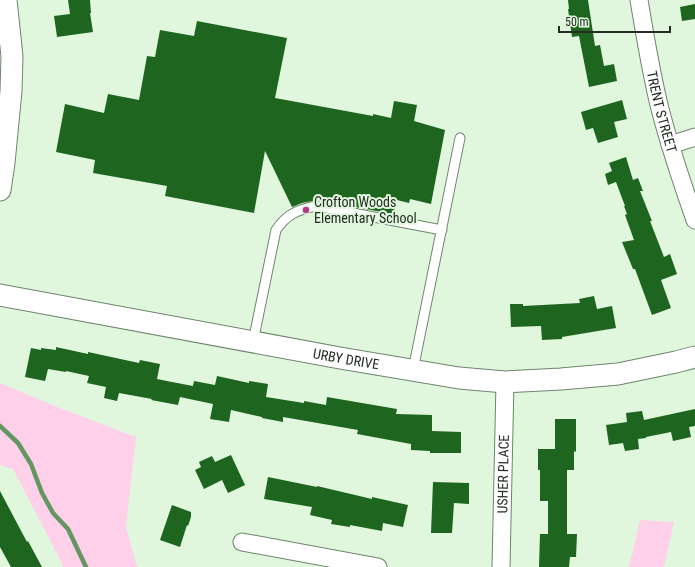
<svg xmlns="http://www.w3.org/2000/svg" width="695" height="567" font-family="'Roboto Condensed',sans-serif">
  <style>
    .green { fill: #fed0e9 }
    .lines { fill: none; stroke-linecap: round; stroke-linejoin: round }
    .stream { stroke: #639661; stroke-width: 4.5 }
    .building { fill: #1e651f }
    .service-casing { stroke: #6f846e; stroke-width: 11 }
    .minor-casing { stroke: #6f846e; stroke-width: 19 }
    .tertiary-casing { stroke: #6f846e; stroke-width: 23 }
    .service { stroke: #fff; stroke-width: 9 }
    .minor { stroke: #fff; stroke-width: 17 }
    .tertiary { stroke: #fff; stroke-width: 21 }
    .poi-dot { fill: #b63a8a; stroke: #e0f7de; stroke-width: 1.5 }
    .labels { text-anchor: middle; stroke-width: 4; stroke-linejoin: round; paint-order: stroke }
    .street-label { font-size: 14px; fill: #242c23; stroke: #e0f7de }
    .poi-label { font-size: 14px; fill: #242c23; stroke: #e0f7de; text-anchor: start }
  </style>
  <rect width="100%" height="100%" fill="#e0f7de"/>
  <!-- green -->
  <g class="green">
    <polygon points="0,383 57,407 136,437 126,527 137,567 63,567 63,565 13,469 0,465"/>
    <polygon points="640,520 674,522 664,567 629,567"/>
  </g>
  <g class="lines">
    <!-- stream -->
    <polyline class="stream" points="0,426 18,443 31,464 42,493 53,513 68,529 86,567"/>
  </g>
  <!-- building -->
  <g class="building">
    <polygon points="68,0 90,0 91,13 90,13 93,32 57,37 54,16 70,14"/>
    <polygon points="568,0 588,0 595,46 600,45 604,66 614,64 617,81 589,87 579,36 572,37 568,9 569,9"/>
    <polygon points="695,4 695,19 682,21 680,7"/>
    <polygon points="197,21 287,38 275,98 373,116 373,114 391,118 394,101 417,105 414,121 445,130 431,204 410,199 409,203 397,200 393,214 317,200 302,203 292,207 265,151 254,213 165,196 167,186 93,173 95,160 56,152 65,104 104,113 108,94 139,100 147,56 155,57 160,30 194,36"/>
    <polygon points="622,100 627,119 614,122 618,137 598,143 593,128 586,130 581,112"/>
    <polygon points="626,157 633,180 638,178 643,191 640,191 652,221 650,221 664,257 670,254 677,274 661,280 671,308 652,315 635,269 633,269 622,242 634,240 625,215 627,214 624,206 625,206 616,182 608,185 605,174 612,171 609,163"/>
    <polygon points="594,296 597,309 612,306 616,328 562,337 562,339 542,340 541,326 511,327 510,304 523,304 523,306 580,303 579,299"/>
    <polygon points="56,347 88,354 88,352 139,363 140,360 160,364 157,379 172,382 193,386 194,381 215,385 217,376 249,383 249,381 268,384 266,397 304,403 304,401 326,405 327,397 397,409 396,414 432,415 432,431 461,432 461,453 430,453 430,451 411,450 411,444 357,434 358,430 283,417 283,422 262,418 262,417 231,410 229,422 210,419 213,404 180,397 178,405 151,400 152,399 119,393 117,401 104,398 106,387 87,383 89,376 66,371 66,372 48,369 45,381 25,377 31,348 41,350 41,348 56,350"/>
    <polygon points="695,409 695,426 689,427 691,437 673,441 671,432 646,437 646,438 638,439 639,449 625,451 623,443 609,445 606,425 627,422 626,413 642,411 644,420"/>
    <polygon points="555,419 576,419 576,452 574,451 574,470 567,470 567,534 577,534 576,557 570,557 569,567 539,567 540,534 548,534 548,501 540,501 540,470 538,470 538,449 555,449"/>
    <polygon points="231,455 245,485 228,493 222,480 204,489 195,470 201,467 199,462 212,456 215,462"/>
    <polygon points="268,477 317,487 317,486 372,499 372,497 408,505 403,527 383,523 382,531 350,525 350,527 331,524 332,520 310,515 312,507 264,499"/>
    <polygon points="433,482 469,483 469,504 454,503 452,533 431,533"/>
    <polygon points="0,491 27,542 28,541 42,567 11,567 0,547"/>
    <polygon points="172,505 191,512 191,517 188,526 187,525 180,547 160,540"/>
  </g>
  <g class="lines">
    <defs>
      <g id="service">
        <path d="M253,342L276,230C287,214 297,210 316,206L442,230"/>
        <polyline points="413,370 460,138"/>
      </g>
      <g id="minor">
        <path id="s1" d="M639,0C645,36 651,73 660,109C670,147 682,183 695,220"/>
        <polyline points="670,145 695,137"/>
        <polyline points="242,542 378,567"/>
        <path id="s2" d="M501,567L505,382"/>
      </g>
      <g id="tertiary">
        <polyline points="0,190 4,163 11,91 12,56 6,0"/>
        <path id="s3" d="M0,295L340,358L459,378L505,382L561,379L618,374L676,362L695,357"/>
      </g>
    </defs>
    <!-- service casing -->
    <use href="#service" class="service-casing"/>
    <!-- minor casing -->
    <use href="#minor" class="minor-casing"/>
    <!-- tertiary casing -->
    <use href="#tertiary" class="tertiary-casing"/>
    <!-- service -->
    <use href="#service" class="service"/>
    <!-- minor -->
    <use href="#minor" class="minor"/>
    <!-- tertiary -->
    <use href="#tertiary" class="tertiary"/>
  </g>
  <!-- markers -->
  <circle class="poi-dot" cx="306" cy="210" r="4"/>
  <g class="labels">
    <!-- street labels -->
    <g class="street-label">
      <text dy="5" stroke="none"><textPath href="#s1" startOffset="114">TRENT STREET</textPath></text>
      <text dy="5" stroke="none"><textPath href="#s3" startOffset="352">URBY DRIVE</textPath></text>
      <text dy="5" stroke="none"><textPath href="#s2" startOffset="93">USHER PLACE</textPath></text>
    </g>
    <!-- poi labels -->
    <g class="poi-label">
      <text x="314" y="207">Crofton Woods<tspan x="314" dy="16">Elementary School</tspan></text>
    </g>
  </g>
  <!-- scale -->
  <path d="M559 26v6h111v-6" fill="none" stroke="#242c23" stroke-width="2"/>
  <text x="565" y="26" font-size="12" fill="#242c23" stroke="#e0f7de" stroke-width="3" paint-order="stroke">50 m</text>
</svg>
